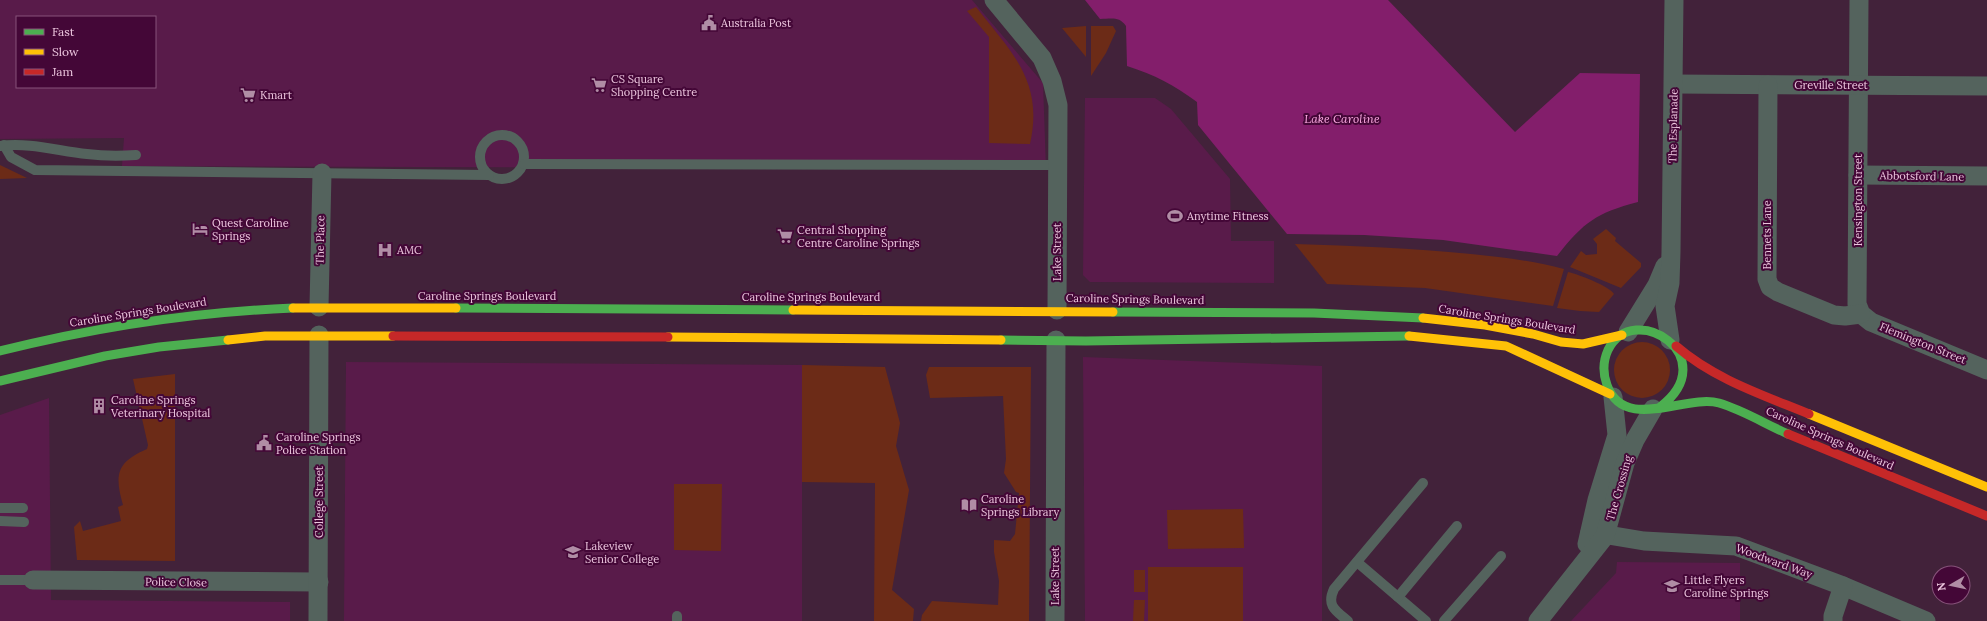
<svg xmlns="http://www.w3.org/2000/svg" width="1987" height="621" font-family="Lora,serif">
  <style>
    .built { fill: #591b4a; fill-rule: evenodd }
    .green { fill: #6c2b17 }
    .water { fill: #831e6b }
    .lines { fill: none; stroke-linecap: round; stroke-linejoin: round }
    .lane { stroke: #54635d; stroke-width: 10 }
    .street { stroke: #54635d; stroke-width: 19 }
    .fast { stroke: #4caf50; stroke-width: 9 }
    .slow { stroke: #ffc107; stroke-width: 9 }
    .jam { stroke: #c62828; stroke-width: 9 }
    .labels { text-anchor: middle; stroke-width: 4; stroke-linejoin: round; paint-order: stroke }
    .poi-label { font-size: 11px; fill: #ecc6de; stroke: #440737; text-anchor: start }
    .street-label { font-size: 11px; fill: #ecc6de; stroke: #440737 }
    .water-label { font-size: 12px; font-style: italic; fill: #faa9e0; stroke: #440737 }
  </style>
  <rect width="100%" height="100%" fill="#42223a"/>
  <!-- built -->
  <g class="built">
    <path d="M0,0H972L1043,83L1046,169L122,166L124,138L0,139ZM17,17H155V87H17Z"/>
    <polygon points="1085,98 1155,98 1171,109 1230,179 1231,241 1274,241 1274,283 1090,282 1083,275"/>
    <polygon points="1083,357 1322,366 1322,621 1085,621"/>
    <polygon points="346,362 802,365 802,621 344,621"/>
    <polygon points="49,398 51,600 290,602 290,621 0,621 0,415"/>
    <polygon points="1617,562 1740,563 1740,621 1571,621 1616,573"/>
  </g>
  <!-- green -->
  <g class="green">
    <path d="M976,7C1012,53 1044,81 1030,144L989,143V37L967,11Z"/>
    <polygon points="1086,26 1086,57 1062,28"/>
    <polygon points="1091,26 1113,26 1116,31 1106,53 1091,76"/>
    <polygon points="0,165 27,178 0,179"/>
    <polygon points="1606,229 1616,238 1615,241 1641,263 1641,267 1621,288 1570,267 1581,251 1586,255 1597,254 1597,244 1593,239"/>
    <path d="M1295,244C1354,246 1412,248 1471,254C1502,257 1534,261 1564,269L1553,306L1425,288L1327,284Z"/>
    <path d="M1568,272C1578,274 1609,286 1614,294L1599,312L1580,311L1557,308Z"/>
    <circle cx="1642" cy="370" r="28"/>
    <polygon points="802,365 885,367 900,423 896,446 909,490 892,590 914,609 913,621 874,621 875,483 802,482"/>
    <polygon points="929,367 1031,367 1029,621 921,621 922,615 932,601 998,605 999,581 994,552 994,540 1010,541 1015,534 1019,493 1016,492 1004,473 1006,459 1003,396 930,398 926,375"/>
    <path d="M175,374V561L77,560L74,527L80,521L83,531L121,521L118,507L123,505C114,474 117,462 147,449L148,445L133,379Z"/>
    <polygon points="674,484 722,484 721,551 674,550"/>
    <polygon points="1243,509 1244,548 1168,549 1167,510"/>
    <rect x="1148" y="567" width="95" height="54"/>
    <rect x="1134" y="570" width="11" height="22"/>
    <polygon points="1134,600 1145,600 1144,621 1133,621"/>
  </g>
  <!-- water -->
  <path class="water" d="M1085,0H1388L1515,132L1580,73L1640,74L1638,202C1596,213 1584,222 1557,256L1443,240L1364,235L1287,234L1198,125L1197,102C1174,85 1155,75 1127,66L1126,26C1119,16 1111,19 1100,19Z"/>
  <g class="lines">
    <!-- lane -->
    <g class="lane">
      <circle cx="502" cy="157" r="22"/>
      <polyline points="4,145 11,157 35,170 489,175"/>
      <path d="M0,146C29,142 58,151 87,154C103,156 120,156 136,155"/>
      <polyline points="524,164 1058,165"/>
      <polyline points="0,508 23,508"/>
      <polyline points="0,521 24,522"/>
      <polyline points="1357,562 1426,621"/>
      <polyline points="0,580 33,580"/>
      <polyline points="1398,597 1457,526"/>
      <polyline points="677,621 677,616"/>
      <path d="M1348,621C1336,611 1326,606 1334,589L1423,483"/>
      <polyline points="1444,621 1501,556"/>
    </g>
    <!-- street -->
    <g class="street">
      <polyline points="994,0 1042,58 1052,81 1058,105 1057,310"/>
      <polyline points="1859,0 1857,304 1861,314 1871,322 1987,370"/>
      <polyline points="1674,84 1987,86"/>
      <polyline points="1768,85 1767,279 1770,287 1778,292 1834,315 1845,316 1861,314"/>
      <polyline points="1858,175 1987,176"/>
      <polyline points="319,307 322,173"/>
      <polyline points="1628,332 1657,285 1665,266"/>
      <polyline points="1670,340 1665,306 1670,283 1671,252 1674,0"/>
      <polyline points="1590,532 1644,541 1736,546 1843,586 1926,621"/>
      <polyline points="1587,544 1597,500 1617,435 1613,397"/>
      <polyline points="33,580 319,582"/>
      <polyline points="318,621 319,335"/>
      <polyline points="1055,621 1056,340"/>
      <polyline points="1538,621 1605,536 1625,463 1635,440 1653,409"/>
      <polyline points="1833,621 1833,616 1843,586"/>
    </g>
    <!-- fast -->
    <g class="fast">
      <polyline points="456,308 793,310"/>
      <polyline points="1113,312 1314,313 1423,318"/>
      <polyline points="1001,340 1086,341 1409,336"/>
      <path d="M0,351C96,327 194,312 293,308"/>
      <polyline points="0,381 105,356 159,347 228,340"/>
      <path d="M1660,407C1725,358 1634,298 1608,350C1603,361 1603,374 1607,385C1624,433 1685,394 1719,403C1743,410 1765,424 1788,434"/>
    </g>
    <!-- slow -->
    <g class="slow">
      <polyline points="293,308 456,308"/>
      <polyline points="793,310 1113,312"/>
      <polyline points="1423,318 1485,325 1533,334 1561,342 1583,344 1622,335"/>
      <polyline points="1409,336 1506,346 1610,394"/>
      <polyline points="668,337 1001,340"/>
      <polyline points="228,340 265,336 393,336"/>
      <polyline points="1809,414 1987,487"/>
    </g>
    <!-- jam -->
    <g class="jam">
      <polyline points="393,336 668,337"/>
      <path d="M1676,346C1714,379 1763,395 1809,414"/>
      <polyline points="1788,434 1987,516"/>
    </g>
  </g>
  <!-- icons -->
  <defs>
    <symbol id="civic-bare" viewBox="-9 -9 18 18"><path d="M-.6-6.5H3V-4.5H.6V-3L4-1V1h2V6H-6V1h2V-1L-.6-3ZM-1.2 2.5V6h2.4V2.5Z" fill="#b08da5" stroke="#440737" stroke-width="2.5" paint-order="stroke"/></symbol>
    <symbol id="supermarket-bare" viewBox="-9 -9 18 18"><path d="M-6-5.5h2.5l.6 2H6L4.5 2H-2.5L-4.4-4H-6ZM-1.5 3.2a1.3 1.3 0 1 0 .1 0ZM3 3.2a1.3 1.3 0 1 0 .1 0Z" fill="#b08da5" stroke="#440737" stroke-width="2.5" paint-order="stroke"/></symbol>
    <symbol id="stadium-bare" viewBox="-9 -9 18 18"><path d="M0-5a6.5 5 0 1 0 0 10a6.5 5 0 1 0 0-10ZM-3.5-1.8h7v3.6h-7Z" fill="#b08da5" stroke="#440737" stroke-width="2.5" paint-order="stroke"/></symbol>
    <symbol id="hotel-bare" viewBox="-9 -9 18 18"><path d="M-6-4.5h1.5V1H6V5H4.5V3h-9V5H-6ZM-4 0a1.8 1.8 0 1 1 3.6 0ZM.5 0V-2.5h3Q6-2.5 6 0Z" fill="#b08da5" stroke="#440737" stroke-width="2.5" paint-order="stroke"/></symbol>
    <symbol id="hospital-bare" viewBox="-9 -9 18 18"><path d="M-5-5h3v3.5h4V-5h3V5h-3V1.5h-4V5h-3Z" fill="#b08da5" stroke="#440737" stroke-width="2.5" paint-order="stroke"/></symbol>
    <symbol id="building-bare" viewBox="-9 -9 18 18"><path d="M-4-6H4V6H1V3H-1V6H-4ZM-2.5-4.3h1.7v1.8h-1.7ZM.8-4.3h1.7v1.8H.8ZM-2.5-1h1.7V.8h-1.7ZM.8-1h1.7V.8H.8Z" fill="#b08da5" stroke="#440737" stroke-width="2.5" paint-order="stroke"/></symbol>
    <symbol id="library-bare" viewBox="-9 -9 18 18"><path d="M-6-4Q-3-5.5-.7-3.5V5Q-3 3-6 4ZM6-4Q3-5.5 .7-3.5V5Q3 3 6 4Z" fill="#b08da5" stroke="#440737" stroke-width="2.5" paint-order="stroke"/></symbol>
    <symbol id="school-bare" viewBox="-9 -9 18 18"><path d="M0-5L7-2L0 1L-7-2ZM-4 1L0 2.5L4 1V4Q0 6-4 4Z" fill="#b08da5" stroke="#440737" stroke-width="2.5" paint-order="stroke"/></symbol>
  </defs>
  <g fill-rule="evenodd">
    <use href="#civic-bare" x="698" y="12" width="22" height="22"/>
    <use href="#supermarket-bare" x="588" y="74" width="22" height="22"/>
    <use href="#supermarket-bare" x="237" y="84" width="22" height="22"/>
    <use href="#stadium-bare" x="1164" y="205" width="22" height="22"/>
    <use href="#hotel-bare" x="189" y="218" width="22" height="22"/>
    <use href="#supermarket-bare" x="774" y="225" width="22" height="22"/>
    <use href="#hospital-bare" x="374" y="239" width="22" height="22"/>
    <use href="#building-bare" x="88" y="395" width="22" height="22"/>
    <use href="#civic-bare" x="253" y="432" width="22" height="22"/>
    <use href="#library-bare" x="958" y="494" width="22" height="22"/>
    <use href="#school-bare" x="562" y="541" width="22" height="22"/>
    <use href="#school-bare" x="1661" y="575" width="22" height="22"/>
  </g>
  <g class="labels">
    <!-- poi labels -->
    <g class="poi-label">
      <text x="721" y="27">Australia Post</text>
      <text x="611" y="83">CS Square<tspan x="611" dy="13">Shopping Centre</tspan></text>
      <text x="260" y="99">Kmart</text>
      <text x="1187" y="220">Anytime Fitness</text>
      <text x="212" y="227">Quest Caroline<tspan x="212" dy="13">Springs</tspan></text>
      <text x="797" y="234">Central Shopping<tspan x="797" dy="13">Centre Caroline Springs</tspan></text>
      <text x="397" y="254">AMC</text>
      <text x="111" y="404">Caroline Springs<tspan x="111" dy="13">Veterinary Hospital</tspan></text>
      <text x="276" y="441">Caroline Springs<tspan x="276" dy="13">Police Station</tspan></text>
      <text x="981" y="503">Caroline<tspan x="981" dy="13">Springs Library</tspan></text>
      <text x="585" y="550">Lakeview<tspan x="585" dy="13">Senior College</tspan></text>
      <text x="1684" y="584">Little Flyers<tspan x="1684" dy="13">Caroline Springs</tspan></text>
    </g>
    <!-- street labels -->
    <g class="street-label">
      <text x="1831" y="89">Greville Street</text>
      <text transform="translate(1673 126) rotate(-89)" y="4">The Esplanade</text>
      <text transform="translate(1922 176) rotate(1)" y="4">Abbotsford Lane</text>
      <text transform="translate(1858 200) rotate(-90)" y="4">Kensington Street</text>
      <text transform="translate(1767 235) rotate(-90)" y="4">Bennets Lane</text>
      <text transform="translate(320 240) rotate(-89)" y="4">The Place</text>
      <text transform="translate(1057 252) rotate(-90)" y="4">Lake Street</text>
      <text x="487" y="300">Caroline Springs Boulevard</text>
      <text x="811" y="301">Caroline Springs Boulevard</text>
      <text transform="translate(1135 299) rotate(1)" y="4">Caroline Springs Boulevard</text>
      <text transform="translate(138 312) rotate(-9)" y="4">Caroline Springs Boulevard</text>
      <text transform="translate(1507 319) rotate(9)" y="4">Caroline Springs Boulevard</text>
      <text transform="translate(1923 343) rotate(22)" y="4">Flemington Street</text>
      <text transform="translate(1830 438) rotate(24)" y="4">Caroline Springs Boulevard</text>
      <text transform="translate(1619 488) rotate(-74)" y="4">The Crossing</text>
      <text transform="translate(319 502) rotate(-90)" y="4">College Street</text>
      <text transform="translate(1774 561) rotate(20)" y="4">Woodward Way</text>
      <text transform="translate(1055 576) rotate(-90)" y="4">Lake Street</text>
      <text transform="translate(176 582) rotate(1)" y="4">Police Close</text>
    </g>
    <!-- water labels -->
    <g class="water-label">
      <text x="1342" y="123">Lake Caroline</text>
    </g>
  </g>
  <!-- legend -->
  <rect x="16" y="16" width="140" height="72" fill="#440737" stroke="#87537a"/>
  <rect x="24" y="29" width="20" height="6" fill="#4caf50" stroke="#87537a"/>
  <text x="52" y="36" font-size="12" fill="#ecc6de">Fast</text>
  <rect x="24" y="49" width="20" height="6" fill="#ffc107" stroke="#87537a"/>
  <text x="52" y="56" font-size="12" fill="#ecc6de">Slow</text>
  <rect x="24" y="69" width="20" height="6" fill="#c62828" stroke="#87537a"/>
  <text x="52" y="76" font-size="12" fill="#ecc6de">Jam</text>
  <!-- north arrow -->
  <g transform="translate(1951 585) rotate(261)"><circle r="19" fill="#440737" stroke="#87537a"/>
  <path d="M0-3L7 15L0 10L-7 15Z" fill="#b08da5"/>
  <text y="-6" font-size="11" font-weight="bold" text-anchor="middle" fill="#ecc6de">N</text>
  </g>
</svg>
